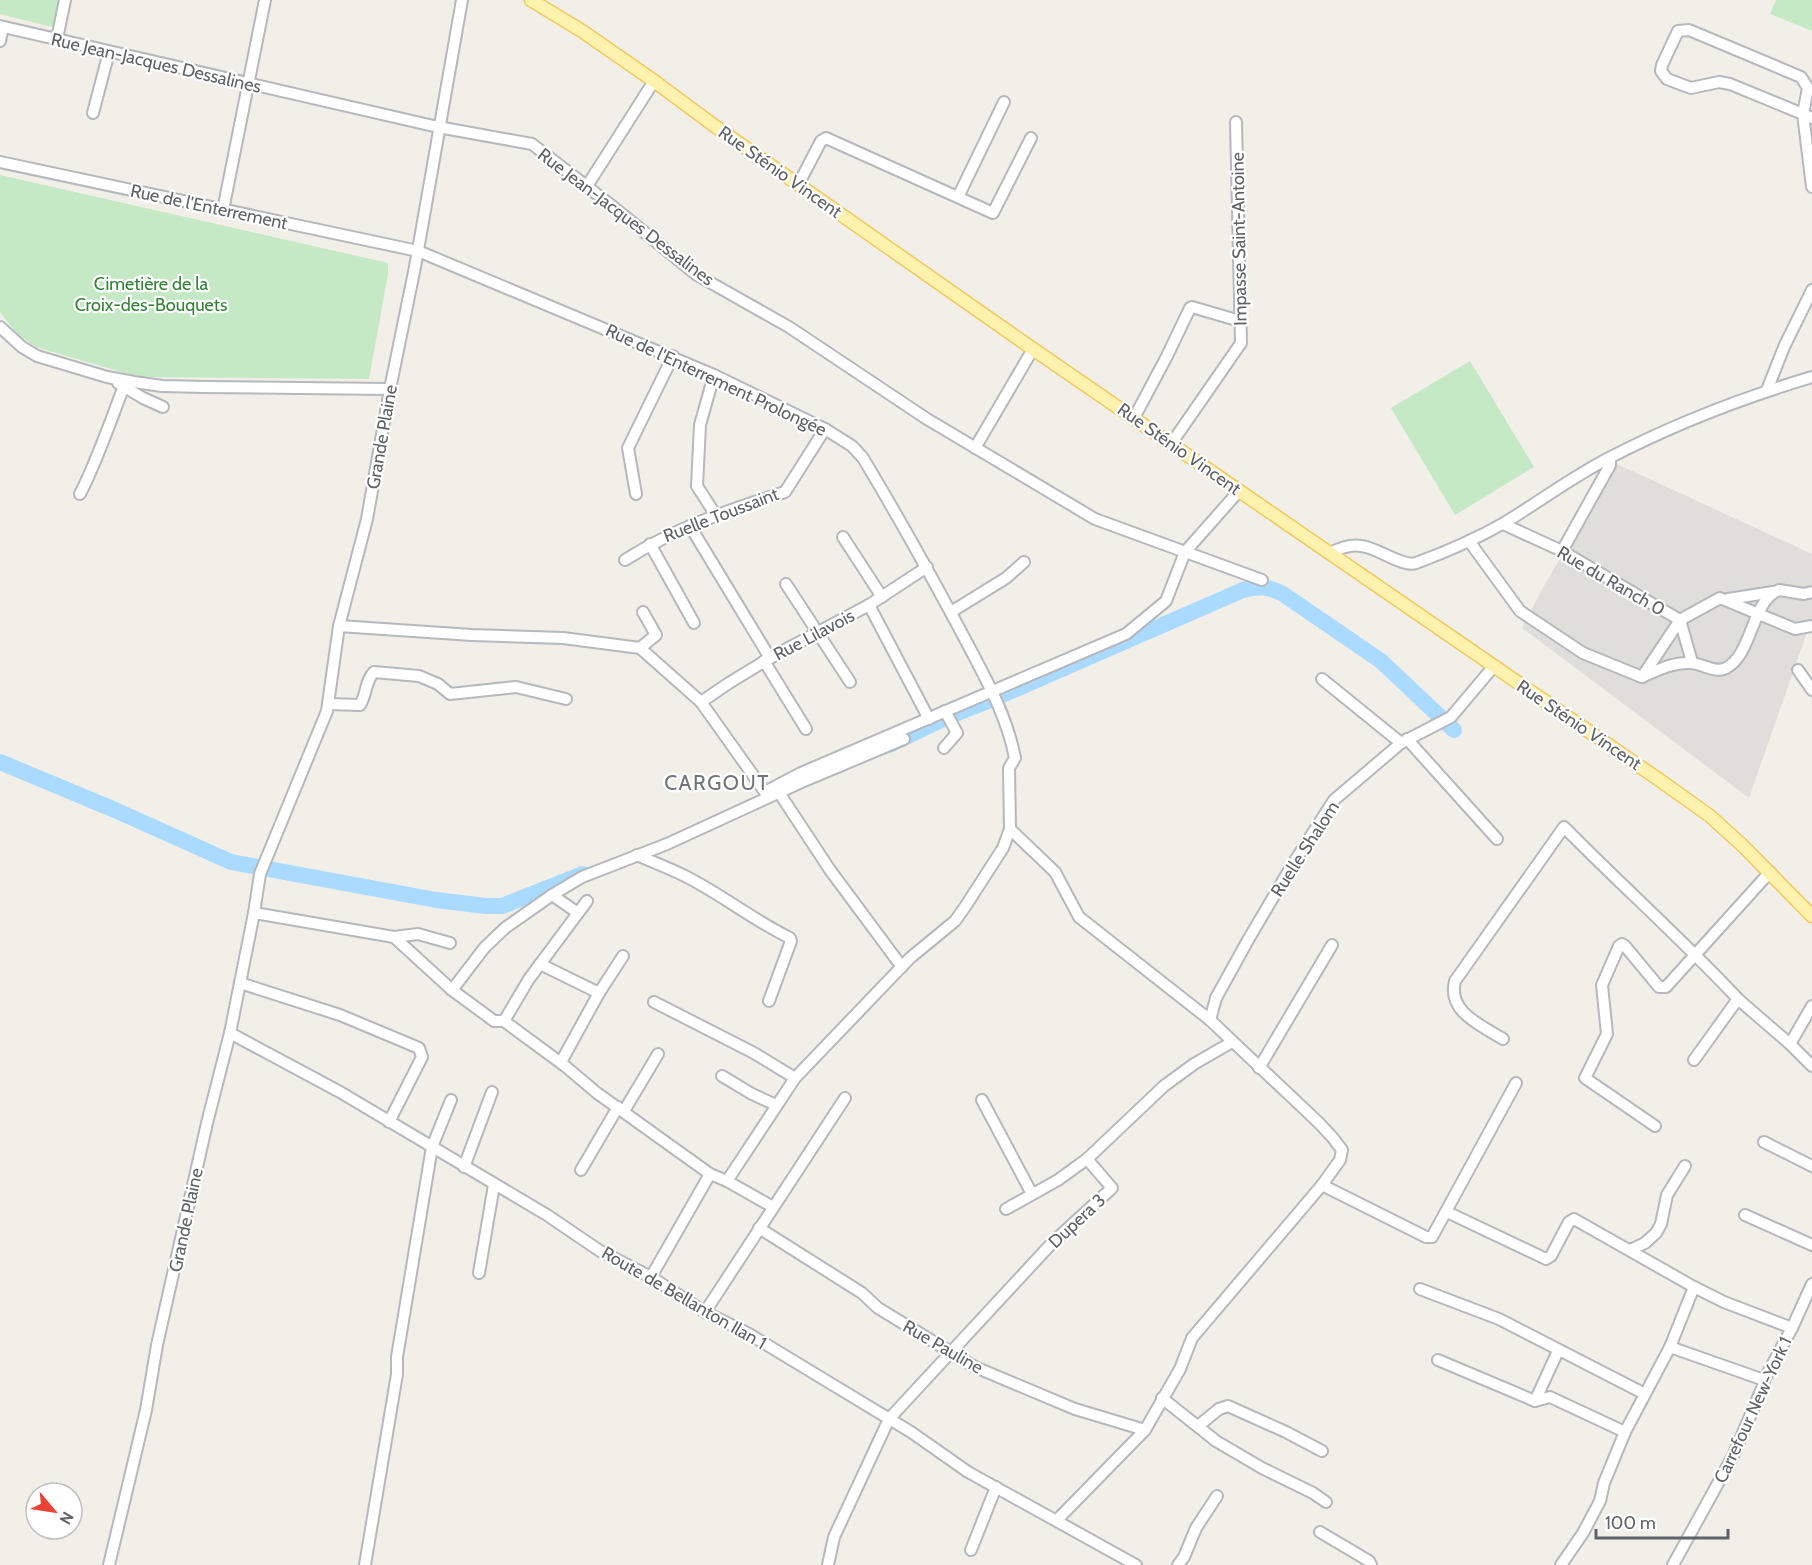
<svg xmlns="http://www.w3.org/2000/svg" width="1812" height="1565" font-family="Cabin,sans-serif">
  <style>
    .industrial { fill: #e0deda }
    .green { fill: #c5e8c5 }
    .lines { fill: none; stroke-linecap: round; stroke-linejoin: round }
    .river { stroke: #aadaff; stroke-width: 16 }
    .minor-casing { stroke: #b5b8bc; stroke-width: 14 }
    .major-casing { stroke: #f2c960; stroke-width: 15 }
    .minor { stroke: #fff; stroke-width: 10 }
    .major { stroke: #fff2af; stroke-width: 12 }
    .labels { text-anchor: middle; stroke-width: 4.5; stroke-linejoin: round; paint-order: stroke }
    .street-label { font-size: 18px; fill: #5f6368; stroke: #fff }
    .park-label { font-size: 18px; fill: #348238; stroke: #fff }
    .quarter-label { font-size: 21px; letter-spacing: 1.5px; fill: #70757a; stroke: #fff }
  </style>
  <rect width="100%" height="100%" fill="#f1efe8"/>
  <!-- industrial -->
  <polygon class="industrial" points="1617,464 1812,554 1812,618 1749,798 1522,628 1545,584"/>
  <!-- green -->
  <g class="green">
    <polygon points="0,0 62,0 56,28 0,14"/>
    <polygon points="1776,0 1812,0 1812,31 1770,14"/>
    <polygon points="0,175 388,263 388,274 369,379 138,377 36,347 16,333 0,312"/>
    <polygon points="1470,361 1534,467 1455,515 1391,408"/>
  </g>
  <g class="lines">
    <!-- river -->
    <g class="river">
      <path d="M889,745L947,717L993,699L1243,590C1259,586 1268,586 1283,594L1381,661L1454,730"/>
      <polyline points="0,762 115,810 231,862 436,900 486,906 502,906 583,874"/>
    </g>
    <defs>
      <g id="minor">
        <polyline points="0,26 438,127 532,144 612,206 697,275 789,327 927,419 1095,519 1262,580"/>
        <polyline points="57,39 65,0"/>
        <polyline points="0,41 3,27"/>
        <polyline points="93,113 109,52"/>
        <polyline points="1812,118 1803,114 1730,84 1719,82 1691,88 1667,79 1661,71 1662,65 1678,31 1689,30 1801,77 1808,88 1803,114 1812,187"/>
        <path d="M0,162L418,251L714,375L825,429L852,446L863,458C899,518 933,579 966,641C986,679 1007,716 1015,758L1009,768L1010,829L1003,848L965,907L955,921L910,958L795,1078L727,1181L710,1174L651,1277"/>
        <polyline points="798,185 821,141 826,138 993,213 1031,138"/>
        <polyline points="587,186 654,81"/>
        <polyline points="958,197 1004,102"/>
        <polyline points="223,210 265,0"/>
        <polyline points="0,327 22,347 37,356 107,377 134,382 162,386 204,387 390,389"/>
        <polyline points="714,375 700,425 697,486 715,514"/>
        <polyline points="118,383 143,398 163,407"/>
        <polyline points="1767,390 1784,347 1812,290"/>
        <polyline points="1134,418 1167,356 1190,308 1192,307 1240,321"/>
        <polyline points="1171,444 1241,343 1236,122"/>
        <polyline points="975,448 1033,349"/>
        <path d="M80,494C98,459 110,422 124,386"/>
        <polyline points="636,494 628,448 673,356"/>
        <polyline points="690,526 770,658"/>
        <polyline points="843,537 882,597"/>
        <polyline points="1469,541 1520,611 1583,653 1642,677 1680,620 1562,551 1503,524"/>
        <polyline points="650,544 694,623"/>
        <polyline points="1562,551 1610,465 1610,458"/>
        <path d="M1330,553C1340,548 1350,544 1361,546C1377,547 1403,568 1416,563C1446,552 1476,539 1504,523C1539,502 1572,477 1609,458C1674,424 1742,398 1812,377"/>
        <path d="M625,560C675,528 729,510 785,492L825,429"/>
        <polyline points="786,584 850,682"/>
        <polyline points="1728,599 1773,592"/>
        <polyline points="869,605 929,719"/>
        <polyline points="951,612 1006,578 1024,562"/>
        <polyline points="339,626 472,635 563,638 640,648 701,702 765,792 801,773 1126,634 1166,601 1185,552 1239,491"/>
        <polyline points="640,648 656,635 643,612"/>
        <polyline points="764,661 806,729"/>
        <polyline points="1692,662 1680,620 1720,598 1795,629 1812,626"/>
        <polyline points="1798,670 1812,690"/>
        <path d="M1642,677C1658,670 1673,662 1690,663C1702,663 1715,674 1726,668C1753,654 1751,601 1779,590L1804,594L1812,592"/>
        <polyline points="1322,679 1401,743"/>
        <polyline points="701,702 729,683 770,658 869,605 927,567"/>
        <path d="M328,704L360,705C367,694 365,681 374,672L419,676L438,684L450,694L516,687L566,699"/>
        <polyline points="1407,739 1497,839"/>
        <polyline points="944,748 957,733 945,711"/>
        <polyline points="776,788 830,870 902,967"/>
        <polyline points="1010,829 1055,872 1079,917 1210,1020 1319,1123 1333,1138 1342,1150 1340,1160 1322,1185 1192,1338 1180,1369 1145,1430 1057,1520"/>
        <path d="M637,855C653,862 669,868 685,876C721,894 753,920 790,938L791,941L769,1001"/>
        <polyline points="552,895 578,913"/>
        <polyline points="254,913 394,937 452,990 494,1021 504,1021 565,1066 597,1093 710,1174"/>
        <polyline points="394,937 418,934 450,943"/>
        <polyline points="540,964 599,993"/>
        <polyline points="240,983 340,1015 419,1048 422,1057 389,1122"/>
        <polyline points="452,990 485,947 505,928 552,895 582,877 667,844 804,781 904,739"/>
        <polyline points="654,1002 754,1053 795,1078"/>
        <polyline points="1812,1006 1790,1044 1812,1066"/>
        <polyline points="1210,1020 1216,998 1248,940 1291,867 1334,800 1401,743 1451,717 1494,666"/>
        <polyline points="504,1021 529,979 587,901"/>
        <polyline points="230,1033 340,1092 547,1215 600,1251 651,1277 705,1312 749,1334 911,1432 968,1472 1136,1565"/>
        <path d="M1503,1039C1481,1025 1447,1012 1455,981L1564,827C1622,886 1683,940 1739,1000"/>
        <polyline points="1694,1060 1735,1003 1739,1000 1790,1044"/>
        <polyline points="561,1062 599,993 623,956"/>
        <polyline points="1259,1068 1332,945"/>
        <polyline points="722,1076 752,1094 776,1105"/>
        <polyline points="982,1100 1032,1194"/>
        <polyline points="624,1111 658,1054"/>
        <polyline points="1655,1126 1585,1078 1607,1034 1602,985 1619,946 1622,944 1625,946 1659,987 1666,987 1770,872"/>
        <polyline points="1764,1142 1812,1166"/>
        <polyline points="464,1167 492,1092"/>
        <polyline points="581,1170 618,1107"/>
        <polyline points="727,1181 773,1207"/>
        <polyline points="1322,1185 1426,1237 1432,1237 1516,1083"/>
        <polyline points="1006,1209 1058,1180 1087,1159"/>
        <polyline points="1447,1212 1546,1259 1551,1256 1569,1222 1574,1219 1694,1287 1724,1302 1792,1328"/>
        <polyline points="1745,1215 1812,1245"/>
        <polyline points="759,1228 862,1293 878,1308 975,1367 1075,1409 1145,1430"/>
        <polyline points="1630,1250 1645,1243 1656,1233 1661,1224 1667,1195 1685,1166"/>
        <polyline points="479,1273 494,1185"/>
        <polyline points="1420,1289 1499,1319 1645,1394"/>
        <polyline points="705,1312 845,1098"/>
        <polyline points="1670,1347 1694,1287"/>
        <polyline points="1438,1360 1535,1401 1558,1351"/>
        <polyline points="1162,1398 1216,1441 1262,1468 1313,1493 1326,1502"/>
        <polyline points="1535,1401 1550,1397 1625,1432"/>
        <polyline points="1198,1426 1219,1409 1228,1406 1286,1432 1322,1451"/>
        <polyline points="1320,1532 1369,1561 1371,1565"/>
        <polyline points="971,1550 996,1487"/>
        <polyline points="109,1565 146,1410 157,1345 207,1123 230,1033 254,913 260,874 327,711 339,626 367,519 390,389 415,267 462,0"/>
        <polyline points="365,1565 397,1374 397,1357 432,1147 451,1100"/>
        <polyline points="828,1565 834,1537 889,1419 1052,1243 1112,1188 1087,1159 1164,1086 1194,1064 1232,1042"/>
        <polyline points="1178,1565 1184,1557 1196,1528 1217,1496"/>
        <polyline points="1561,1565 1583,1533 1600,1501 1604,1483 1625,1432 1670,1347 1764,1380"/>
        <polyline points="1673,1565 1733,1456 1763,1386 1764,1380 1792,1328 1812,1284"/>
      </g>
      <polyline id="major" points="531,0 582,31 654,81 716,127 1033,349 1658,779 1710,816 1743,846 1812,916"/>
    </defs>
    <!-- minor casing -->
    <use href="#minor" class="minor-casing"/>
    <!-- major casing -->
    <use href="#major" class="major-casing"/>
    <!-- minor -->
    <use href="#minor" class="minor"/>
    <!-- major -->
    <use href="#major" class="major"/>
  </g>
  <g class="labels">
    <!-- street labels -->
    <g class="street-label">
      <text transform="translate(156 63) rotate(13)" y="6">Rue Jean-Jacques Dessalines</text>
      <text transform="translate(780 172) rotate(35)" y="6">Rue Sténio Vincent</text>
      <text transform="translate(209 207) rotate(12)" y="6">Rue de l'Enterrement</text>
      <text transform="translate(626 217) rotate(37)" y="6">Rue Jean-Jacques Dessalines</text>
      <text transform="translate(1239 239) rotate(-91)" y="6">Impasse Saint-Antoine</text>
      <text transform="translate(716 380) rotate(25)" y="6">Rue de l'Enterrement Prolongée</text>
      <text transform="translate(382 437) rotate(-80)" y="6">Grande Plaine</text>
      <text transform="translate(1179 449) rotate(35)" y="6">Rue Sténio Vincent</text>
      <text transform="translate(721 515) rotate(-21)" y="6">Ruelle Toussaint</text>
      <text transform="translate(1611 581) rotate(30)" y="6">Rue du Ranch 0</text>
      <text transform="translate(814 635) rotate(-28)" y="6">Rue Lilavois</text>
      <text transform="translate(1579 725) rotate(34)" y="6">Rue Sténio Vincent</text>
      <text transform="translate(1305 849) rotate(-57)" y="6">Ruelle Shalom</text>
      <text transform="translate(186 1220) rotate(-78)" y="6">Grande Plaine</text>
      <text transform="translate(1077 1221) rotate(-43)" y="6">Dupera 3</text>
      <text transform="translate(684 1298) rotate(30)" y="6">Route de Bellanton Ilan 1</text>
      <text transform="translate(943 1347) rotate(30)" y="6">Rue Pauline</text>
      <text transform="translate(1753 1410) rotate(-65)" y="6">Carrefour New-York 1</text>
    </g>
    <!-- park labels -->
    <g class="park-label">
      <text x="151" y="290">Cimetière de la<tspan x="151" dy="21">Croix-des-Bouquets</tspan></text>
    </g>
    <!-- quarter labels -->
    <g class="quarter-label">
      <text x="717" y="790">CARGOUT</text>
    </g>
  </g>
  <!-- north arrow -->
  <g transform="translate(54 1511) rotate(119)"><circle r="28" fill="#ffffff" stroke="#bfc1c3" stroke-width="1.5"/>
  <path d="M0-4.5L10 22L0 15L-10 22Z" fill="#ea4335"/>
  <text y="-9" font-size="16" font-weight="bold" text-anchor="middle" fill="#5f6368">N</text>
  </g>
  <!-- scale -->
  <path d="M1596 1529v9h132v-9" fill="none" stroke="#5f6368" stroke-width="3"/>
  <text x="1605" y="1529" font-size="18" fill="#5f6368" stroke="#ffffff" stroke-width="4.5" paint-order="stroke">100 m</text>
</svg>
